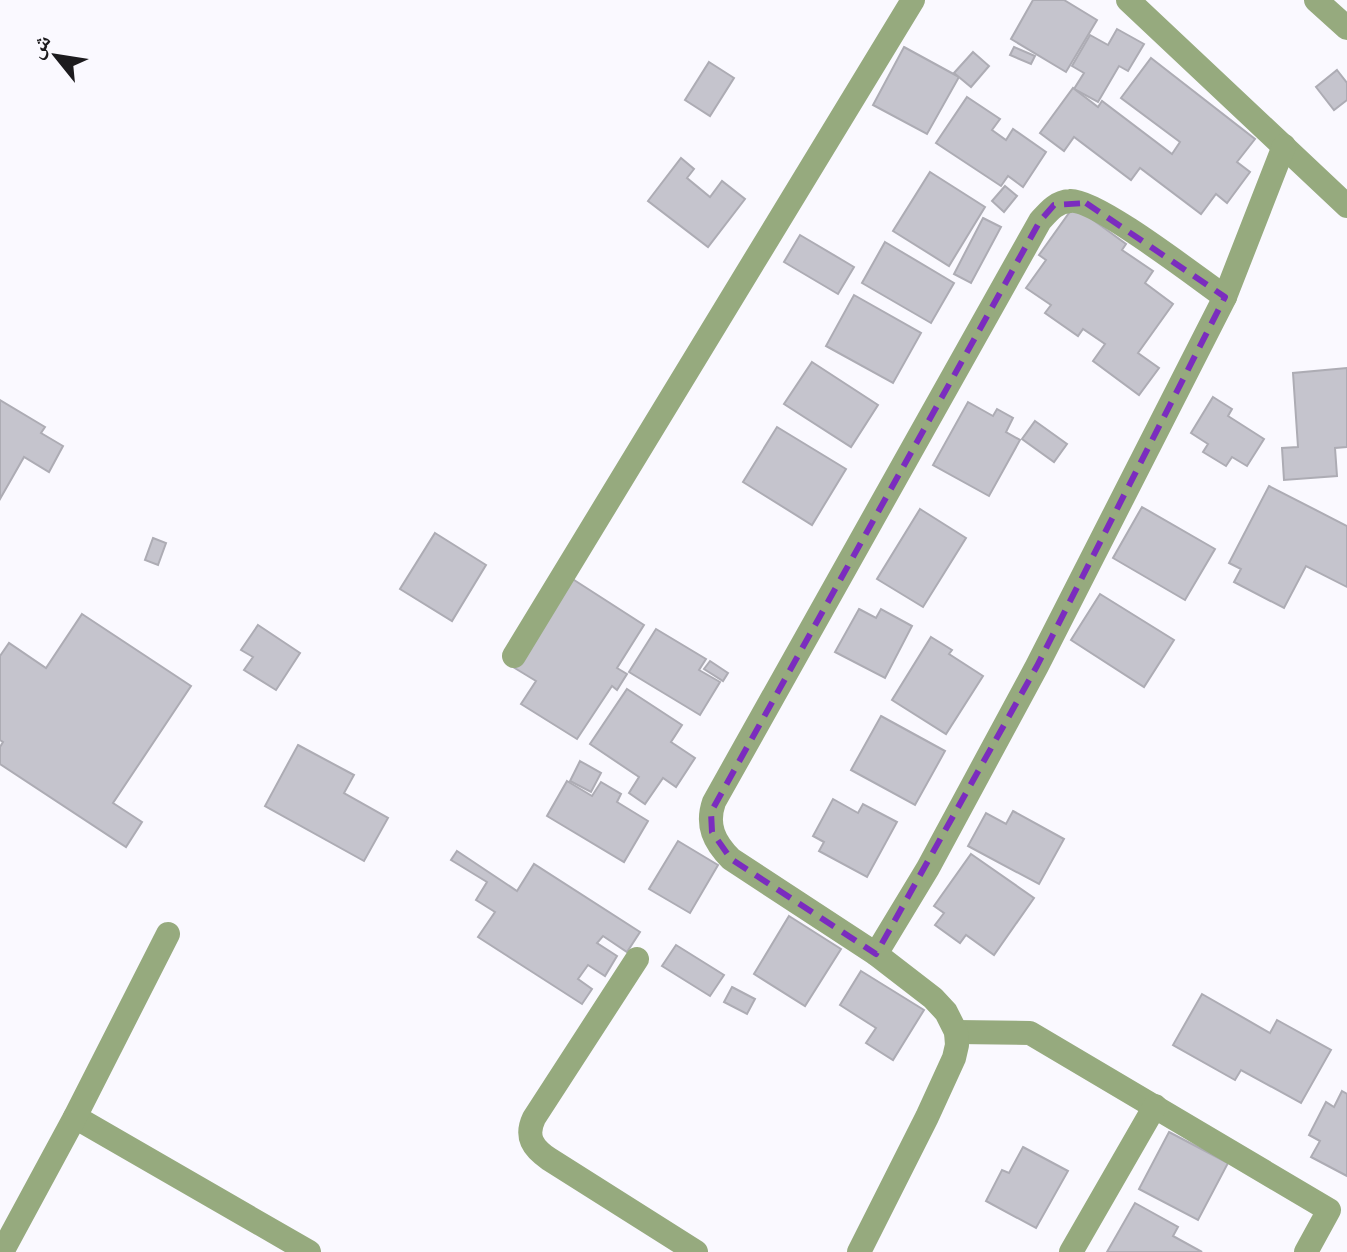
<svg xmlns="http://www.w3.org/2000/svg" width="1347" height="1252" font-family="Arial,'Noto Naskh Arabic',sans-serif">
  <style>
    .building { fill: #c5c4cd; stroke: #adacb4; stroke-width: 2 }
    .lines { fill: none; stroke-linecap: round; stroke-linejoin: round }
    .street { stroke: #96aa7e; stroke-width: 24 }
    .marked { fill: none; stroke: #7b2cbf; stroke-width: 6; stroke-dasharray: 16 10; stroke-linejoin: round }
  </style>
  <rect width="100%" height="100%" fill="#faf9ff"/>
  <!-- building -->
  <g class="building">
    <polygon points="1033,0 1064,0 1097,20 1066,72 1011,39"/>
    <polygon points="1117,29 1144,44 1128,71 1119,66 1098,102 1074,89 1084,73 1072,66 1090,35 1108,45"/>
    <polygon points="904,47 959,77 927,134 873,105"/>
    <polygon points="1014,47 1035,56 1031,64 1010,55"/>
    <polygon points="973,52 989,66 971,87 954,73"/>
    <polygon points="1151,58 1255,139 1237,162 1250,172 1227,203 1216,194 1201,214 1140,168 1131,180 1074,137 1064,151 1040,133 1073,88 1098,107 1102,101 1172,154 1180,142 1121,98"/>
    <polygon points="709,62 734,78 710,116 685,100"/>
    <polygon points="1337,70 1347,83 1347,100 1334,110 1316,87"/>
    <polygon points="967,97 1000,119 992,130 1006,140 1013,129 1046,152 1023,187 1008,176 1001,186 936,143"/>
    <polygon points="681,158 694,169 687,178 710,197 722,181 745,199 708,247 648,201"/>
    <polygon points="930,172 985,207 949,266 893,231"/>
    <polygon points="1005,186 1017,196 1004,212 992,201"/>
    <polygon points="1074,206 1126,244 1122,250 1153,271 1145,283 1173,304 1138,353 1159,368 1139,395 1093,361 1105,344 1083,329 1078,336 1045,313 1051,305 1026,288 1046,260 1039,255"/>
    <polygon points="983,218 1001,227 971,283 954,274"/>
    <polygon points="800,235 854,267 838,294 784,262"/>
    <polygon points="885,242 954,283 931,323 862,283"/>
    <polygon points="854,295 921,333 893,383 826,346"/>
    <polygon points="812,362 878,405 851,447 784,404"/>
    <polygon points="1347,368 1347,447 1335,448 1337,476 1284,480 1282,448 1298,447 1293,373"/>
    <polygon points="1213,397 1232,409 1228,416 1264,439 1247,466 1232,457 1226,466 1203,452 1208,444 1191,433"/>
    <polygon points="0,400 45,427 41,433 63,446 49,472 24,457 0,499"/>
    <polygon points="968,402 993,416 997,409 1013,418 1006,432 1020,440 989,496 933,465"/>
    <polygon points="1035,421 1067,444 1054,462 1022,439"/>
    <polygon points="777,427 846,469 812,525 743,482"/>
    <polygon points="1269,486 1347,526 1347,587 1306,566 1284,608 1234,582 1241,569 1229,563"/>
    <polygon points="1142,507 1215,549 1185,600 1113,558"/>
    <polygon points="920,509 966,538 923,607 877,579"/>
    <polygon points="435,533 486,565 452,621 400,589"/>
    <polygon points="153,538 166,543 158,565 145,560"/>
    <polygon points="571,578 644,625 617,668 627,674 617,690 612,686 577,739 521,704 536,681 513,667"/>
    <polygon points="1100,594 1174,640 1144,687 1071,640"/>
    <polygon points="859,609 876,618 881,609 912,626 885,678 835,652"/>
    <polygon points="82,614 191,686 113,803 142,822 126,847 0,764 0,747 3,742 0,740 0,656 9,643 46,668"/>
    <polygon points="258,625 300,653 276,690 244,670 253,657 241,650"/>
    <polygon points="656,629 706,659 699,670 720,682 700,715 629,672"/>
    <polygon points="931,637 952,650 949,654 983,676 946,734 892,700"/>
    <polygon points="710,661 728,673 723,681 704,669"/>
    <polygon points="627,689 682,725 671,742 695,758 676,787 663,778 645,804 629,793 639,777 590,744"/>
    <polygon points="881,716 945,751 915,805 851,770"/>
    <polygon points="298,745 354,775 344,793 388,818 364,861 265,806"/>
    <polygon points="580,761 601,773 591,792 570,781"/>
    <polygon points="567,781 592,796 601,782 621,794 617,802 648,821 624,862 547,816"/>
    <polygon points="833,799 858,813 863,804 897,822 867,877 819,851 824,842 813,836"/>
    <polygon points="1013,811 1064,839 1039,884 968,846 986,813 1006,824"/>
    <polygon points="678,841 718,865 690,913 649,889"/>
    <polygon points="457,851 517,891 534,864 640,932 627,952 603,936 597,943 617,956 605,976 588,965 578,979 592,989 582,1004 478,937 495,912 476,900 487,882 451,860"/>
    <polygon points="971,854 1034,898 994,955 966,935 960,943 935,925 944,913 934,906"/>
    <polygon points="789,916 841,949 805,1006 754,974"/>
    <polygon points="676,945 724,975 710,996 662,966"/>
    <polygon points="861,971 924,1010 893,1060 866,1043 876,1028 840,1005"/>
    <polygon points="732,987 755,999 747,1014 724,1002"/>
    <polygon points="1202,994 1270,1033 1277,1020 1331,1050 1301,1103 1241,1070 1235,1080 1173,1045"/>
    <polygon points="1342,1091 1347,1094 1347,1176 1311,1157 1320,1141 1309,1135 1326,1102 1334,1107"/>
    <polygon points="1169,1132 1228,1163 1198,1220 1139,1189"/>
    <polygon points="1023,1147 1068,1171 1036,1228 986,1201 1002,1170 1009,1173"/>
    <polygon points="1135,1203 1178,1227 1173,1236 1202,1252 1107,1252"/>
  </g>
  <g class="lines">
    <!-- street -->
    <g class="street">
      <polyline points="1128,0 1347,206"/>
      <polyline points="1316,0 1347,28"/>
      <polyline points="514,656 913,0"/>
      <path d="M876,954L731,859C714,842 706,825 714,802L1040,221C1049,211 1056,202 1070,201C1095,198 1199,279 1225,297"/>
      <path d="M637,959L534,1118C525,1137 533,1148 549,1159L696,1252"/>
      <polyline points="956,1032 1030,1033 1329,1210 1306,1252"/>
      <polyline points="75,1117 309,1252"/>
      <polyline points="2,1252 75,1117 168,934"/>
      <polyline points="859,1252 927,1117 954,1058 957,1045 956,1032 946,1012 933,998 876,954 928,868 1037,666 1225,297 1284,146"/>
      <polyline points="1071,1252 1155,1106"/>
    </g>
  </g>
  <!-- marked area -->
  <path class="marked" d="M1086,203L1225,297L1037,666L876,954L731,859L712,832L711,812L1040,221L1054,205Z"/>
  <!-- north arrow -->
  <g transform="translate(56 56) rotate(300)" stroke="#faf9ff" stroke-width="6" paint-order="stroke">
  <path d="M0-6L14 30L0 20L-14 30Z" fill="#1c1b1e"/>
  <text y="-12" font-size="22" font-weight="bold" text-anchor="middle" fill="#1c1b1e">ش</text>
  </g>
</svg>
